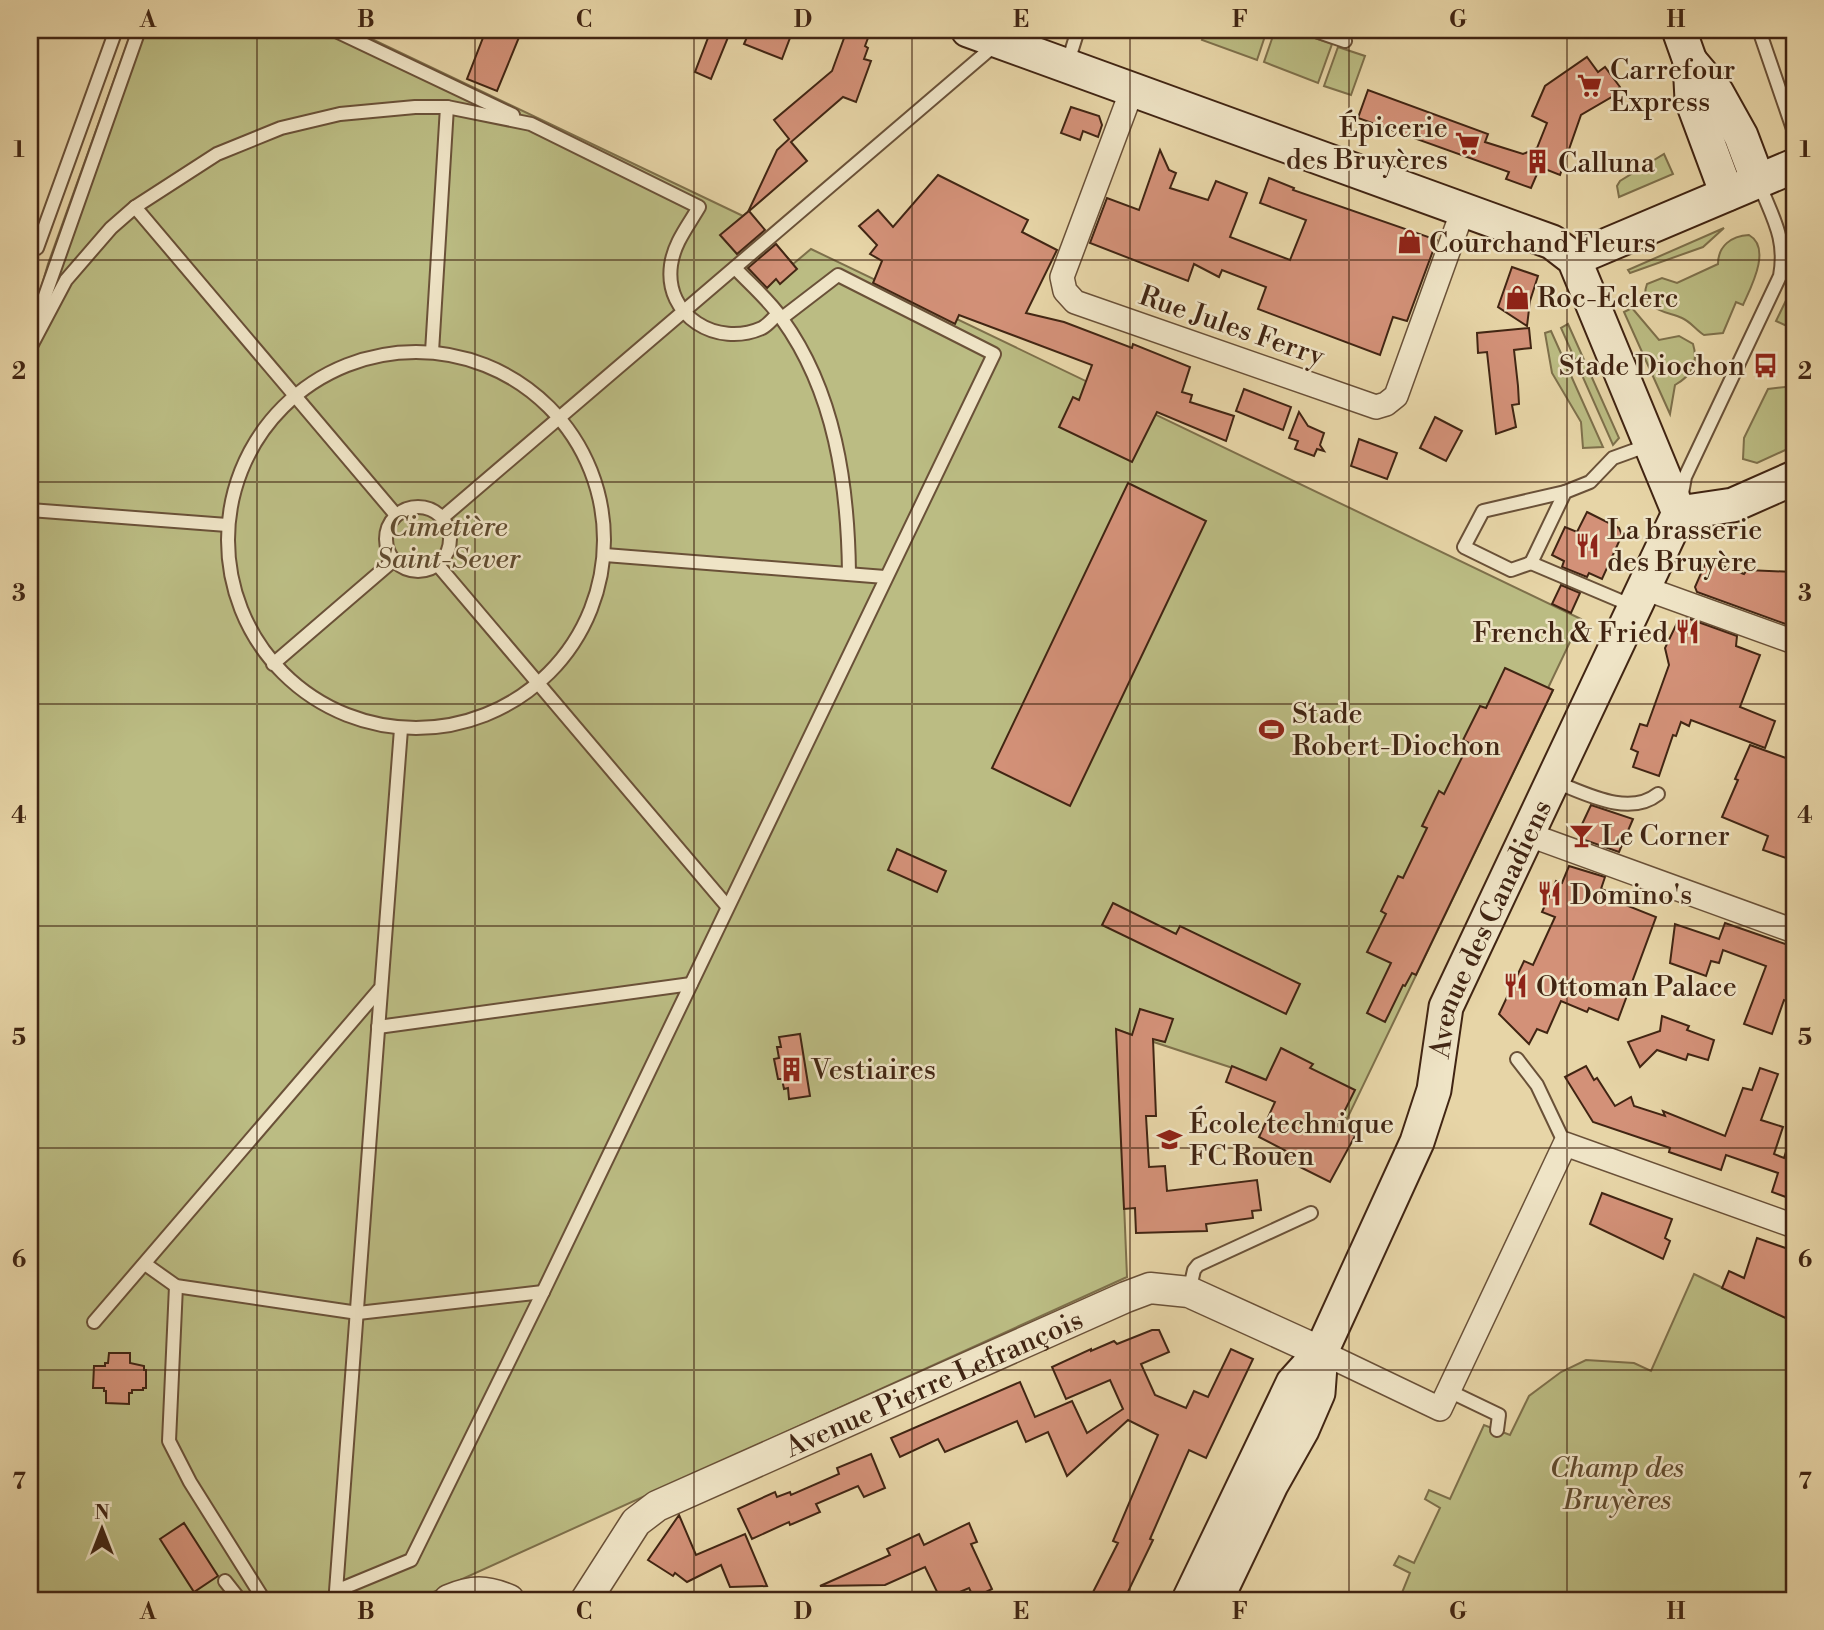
<svg xmlns="http://www.w3.org/2000/svg" width="1824" height="1630" font-family="'Libre Bodoni',serif">
  <style>
    .green { fill: #bbbc83; stroke: #7e704b; stroke-width: 2 }
    .building { fill: #d39178; stroke: #412513; stroke-width: 2 }
    .lines { fill: none; stroke-linecap: round; stroke-linejoin: round }
    .service-casing { stroke: #6a5138; stroke-width: 16 }
    .minor-casing { stroke: #6a5138; stroke-width: 26 }
    .tertiary-casing { stroke: #6a5138; stroke-width: 33 }
    .secondary-casing { stroke: #412513; stroke-width: 37 }
    .service { stroke: #efe4c6; stroke-width: 12 }
    .minor { stroke: #efe4c6; stroke-width: 23 }
    .tertiary { stroke: #efe4c6; stroke-width: 30 }
    .secondary { stroke: #efe4c6; stroke-width: 33 }
    .grid { fill: none; stroke: #412513; stroke-width: 2; stroke-opacity: 0.55 }
    .labels { text-anchor: middle; stroke-width: 5; stroke-linejoin: round; paint-order: stroke }
    .poi-label { font-size: 28px; fill: #412513; stroke: #efe4c6; text-anchor: start }
    .street-label { font-size: 28px; fill: #412513; stroke: #efe4c6 }
    .park-label { font-size: 28px; font-style: italic; fill: #604b2f; stroke: #efe4c6 }
    .neatline { fill: none; stroke: #412513; stroke-width: 2.5 }
    .grid-label { font-size: 23px; text-anchor: middle; font-weight: bold; fill: #412513 }
  </style>
  <rect width="100%" height="100%" fill="#e7d5a7"/>
  <filter id="stains"><feTurbulence type="fractalNoise" baseFrequency=".00286" numOctaves="4"/><feColorMatrix values="0 0 0 0 .2 0 0 0 0 .09 0 0 0 0 .02 0 0 0 .5 -.17"/></filter>
  <radialGradient id="worn" r=".72"><stop offset=".6" stop-color="#630" stop-opacity="0"/><stop offset="1" stop-color="#630" stop-opacity=".3"/></radialGradient>
  <!-- green -->
  <g class="green">
    <polygon points="132,30 353,30 743,216 749,211 753,237 769,257 780,249 793,264 811,249 1581,619 1548,688 1553,690 1347,1119 1292,1090 1257,1076 1117,1030 1127,1277 416,1600 30,1600 30,326 48,264"/>
    <polygon points="1206,30 1267,30 1257,60 1202,40"/>
    <polygon points="1275,30 1292,30 1332,44 1318,83 1264,62"/>
    <polygon points="1338,47 1365,56 1351,95 1324,86"/>
    <polygon points="1664,154 1673,174 1619,197 1617,186 1620,181"/>
    <polygon points="1724,228 1703,247 1630,273 1628,270"/>
    <path d="M1749,235C1772,248 1751,287 1743,305L1736,302L1723,333L1704,335C1696,330 1691,322 1682,318C1665,311 1638,309 1647,284L1662,278L1677,283L1718,264C1718,246 1731,236 1749,235Z"/>
    <polygon points="1794,284 1794,321 1789,327 1776,321"/>
    <path d="M1632,308L1659,340L1679,336L1693,344C1699,363 1691,376 1675,385L1670,414L1624,312Z"/>
    <polygon points="1568,324 1619,438 1613,445 1561,328"/>
    <polygon points="1551,331 1603,447 1583,448 1581,422 1552,373 1545,333"/>
    <polygon points="1794,386 1794,446 1757,463 1743,459 1744,438 1768,389"/>
    <polygon points="1694,1274 1794,1322 1794,1600 1399,1600 1410,1573 1394,1565 1399,1556 1414,1563 1440,1508 1425,1499 1429,1490 1450,1499 1484,1425 1510,1435 1529,1396 1561,1372 1586,1360 1634,1363 1651,1371"/>
  </g>
  <!-- building -->
  <g class="building">
    <polygon points="486,30 522,30 497,91 467,79"/>
    <polygon points="711,30 729,35 711,79 695,72"/>
    <polygon points="750,30 793,30 782,59 744,44"/>
    <polygon points="847,30 871,30 865,46 868,48 864,59 871,61 856,102 843,97 791,142 807,161 748,212 777,150 789,139 774,120 832,71"/>
    <polygon points="1587,57 1598,72 1605,67 1620,87 1613,93 1615,95 1581,115 1560,175 1540,167 1531,188 1506,179 1509,172 1358,118 1368,90 1488,134 1485,142 1523,154 1537,148 1547,123 1532,116 1545,86"/>
    <polygon points="1071,107 1099,116 1102,125 1098,137 1083,131 1080,140 1061,133"/>
    <polygon points="1160,150 1169,170 1176,173 1170,188 1208,200 1216,181 1247,193 1230,237 1290,260 1306,220 1260,203 1269,178 1294,188 1293,190 1437,240 1407,321 1393,317 1380,355 1258,309 1266,287 1222,270 1219,277 1194,264 1188,281 1090,243 1107,198 1139,210"/>
    <polygon points="938,175 1028,220 1022,232 1057,250 1026,313 1064,322 1132,348 1133,344 1190,367 1182,392 1192,395 1190,402 1234,416 1226,441 1157,412 1132,462 1059,427 1073,397 1079,400 1092,365 959,315 955,324 873,283 882,261 870,254 877,245 859,226 878,210 893,227"/>
    <polygon points="749,211 765,230 737,254 720,235"/>
    <polygon points="776,244 797,269 780,284 776,279 767,288 748,268"/>
    <polygon points="1512,267 1538,276 1530,301 1527,326 1498,307"/>
    <polygon points="1529,328 1531,348 1514,350 1518,386 1519,404 1512,405 1516,427 1496,434 1487,352 1478,353 1477,333"/>
    <polygon points="1244,389 1291,407 1283,430 1236,411"/>
    <polygon points="1299,412 1308,426 1324,433 1320,445 1324,451 1317,449 1314,456 1295,449 1298,441 1289,438"/>
    <polygon points="1435,417 1462,431 1446,461 1420,448"/>
    <polygon points="1359,439 1397,453 1387,479 1351,466"/>
    <polygon points="1128,483 1206,521 1070,806 992,768"/>
    <polygon points="1587,512 1619,528 1622,535 1602,579 1589,573 1587,577 1562,567 1564,561 1552,555 1565,527 1577,532"/>
    <polygon points="1712,562 1744,574 1747,570 1794,572 1794,627 1697,592 1695,587 1705,564"/>
    <polygon points="1561,585 1580,593 1571,613 1552,604"/>
    <polygon points="1687,618 1737,636 1736,646 1760,655 1740,707 1775,721 1765,748 1691,720 1689,726 1681,722 1676,736 1673,735 1659,776 1633,767 1638,752 1631,749 1640,724 1647,726 1669,665 1665,648 1677,623"/>
    <polygon points="1505,668 1553,690 1416,975 1412,973 1405,986 1403,985 1385,1022 1367,1013 1391,963 1367,952 1386,914 1381,911 1398,876 1403,878 1427,828 1422,826 1439,791 1444,794 1469,743 1463,740 1480,706 1486,708"/>
    <polygon points="1750,745 1794,761 1794,833 1786,858 1763,850 1768,836 1722,817 1738,780 1735,779"/>
    <polygon points="1591,805 1633,819 1619,852 1579,838 1577,835"/>
    <polygon points="897,849 946,871 937,892 888,870"/>
    <polygon points="1569,866 1605,877 1601,889 1615,894 1613,900 1656,917 1618,1020 1589,1008 1587,1012 1561,1001 1547,1033 1537,1029 1529,1044 1499,1014 1524,961 1533,965 1555,917 1542,912 1556,881 1562,883"/>
    <polygon points="1113,903 1176,934 1180,926 1300,984 1286,1014 1102,925"/>
    <polygon points="1725,923 1794,947 1794,1004 1784,1000 1772,1034 1744,1024 1766,966 1723,950 1719,963 1711,961 1706,976 1670,963 1675,924 1719,939"/>
    <polygon points="1140,1009 1173,1019 1165,1042 1153,1039 1156,1116 1146,1116 1149,1167 1165,1166 1167,1191 1257,1180 1261,1210 1252,1211 1253,1218 1206,1224 1207,1231 1136,1233 1135,1208 1124,1209 1116,1029 1132,1035"/>
    <polygon points="1662,1016 1689,1026 1687,1030 1714,1040 1708,1060 1688,1054 1686,1060 1657,1050 1640,1067 1628,1042 1660,1031"/>
    <polygon points="800,1034 810,1096 789,1099 788,1088 784,1089 782,1079 778,1079 774,1059 779,1058 777,1047 781,1047 779,1037"/>
    <polygon points="1281,1048 1313,1064 1310,1068 1355,1090 1337,1126 1355,1136 1330,1182 1282,1158 1286,1151 1259,1137 1275,1102 1226,1082 1232,1066 1266,1080"/>
    <polygon points="1586,1066 1594,1080 1597,1078 1615,1106 1631,1097 1634,1106 1665,1116 1663,1111 1725,1136 1743,1088 1752,1090 1760,1068 1778,1074 1761,1120 1783,1127 1774,1154 1784,1158 1791,1136 1794,1136 1794,1200 1772,1192 1778,1173 1726,1155 1721,1170 1669,1152 1670,1148 1593,1122 1565,1077"/>
    <polygon points="1602,1193 1672,1219 1665,1238 1670,1241 1663,1259 1590,1224"/>
    <polygon points="1757,1238 1794,1251 1794,1322 1722,1288 1729,1271 1744,1278"/>
    <polygon points="1152,1330 1159,1330 1169,1352 1141,1364 1155,1395 1186,1408 1194,1391 1208,1397 1231,1349 1253,1359 1206,1458 1189,1450 1150,1539 1153,1540 1124,1600 1089,1600 1118,1543 1113,1541 1158,1435 1128,1420 1067,1476 1048,1432 1026,1442 1017,1421 945,1452 938,1439 900,1457 891,1438 1020,1382 1035,1417 1072,1401 1087,1433 1123,1409 1110,1380 1066,1399 1052,1367 1091,1349 1091,1351 1114,1341 1117,1344"/>
    <polygon points="109,1353 130,1353 130,1363 144,1366 144,1370 146,1370 146,1388 143,1388 143,1390 132,1390 132,1393 129,1393 129,1404 106,1403 106,1391 104,1391 104,1388 93,1388 94,1366 105,1366 105,1363 108,1363"/>
    <polygon points="871,1454 885,1488 864,1497 858,1486 816,1504 820,1512 790,1525 789,1522 752,1539 738,1509 775,1492 777,1497 790,1492 791,1495 839,1474 837,1468"/>
    <polygon points="679,1515 696,1555 745,1534 767,1586 730,1587 721,1565 687,1582 675,1573 673,1576 648,1560"/>
    <polygon points="184,1523 218,1576 194,1592 160,1539"/>
    <polygon points="969,1523 977,1542 971,1544 992,1589 974,1598 969,1588 941,1600 925,1567 885,1585 820,1586 890,1555 887,1549 919,1534 924,1545"/>
  </g>
  <g class="lines">
    <defs>
      <g id="service">
        <polyline points="334,30 513,115"/>
        <polyline points="1313,30 1345,41"/>
        <polyline points="1759,30 1794,132"/>
        <polyline points="1067,65 1078,30"/>
        <polyline points="135,207 396,515"/>
        <polyline points="37,248 116,30"/>
        <path d="M735,268C750,284 769,300 782,319C835,392 848,485 849,573"/>
        <polyline points="34,327 139,30"/>
        <path d="M30,348L66,280L111,228L135,207L217,154L281,128L340,114L415,107H447L531,124L699,207C688,226 674,243 671,265C664,316 717,348 762,328C768,325 773,318 778,314"/>
        <circle cx="416" cy="540" r="188"/>
        <polyline points="432,352 447,107"/>
        <path d="M1681,499L1685,477L1780,276C1787,238 1772,217 1759,183"/>
        <circle cx="418" cy="539" r="32"/>
        <polyline points="30,510 227,525"/>
        <polyline points="442,518 995,45"/>
        <polyline points="605,555 885,577"/>
        <polyline points="1531,563 1511,570 1464,547 1483,511 1565,492"/>
        <polyline points="437,564 727,906"/>
        <polyline points="1635,607 1531,563 1565,492 1590,482 1613,458 1649,445"/>
        <polyline points="273,664 394,560"/>
        <path d="M401,729C378,1016 358,1304 336,1591L411,1560L543,1292L994,354L838,275L782,318"/>
        <path d="M1553,781C1583,792 1628,818 1658,794"/>
        <polyline points="378,1027 691,984"/>
        <polyline points="1517,1059 1537,1085 1565,1144"/>
        <polyline points="145,1264 176,1286 358,1313 543,1292"/>
        <polyline points="176,1286 169,1441 190,1482 264,1600"/>
        <polyline points="1189,1292 1194,1270 1198,1265 1311,1213"/>
        <polyline points="94,1322 379,990"/>
        <polyline points="1449,1391 1499,1415 1497,1430"/>
        <polyline points="225,1581 240,1600"/>
      </g>
      <g id="minor">
        <polyline points="1132,90 1062,277 1065,291 1075,302 1376,407 1386,404 1396,396 1463,210"/>
        <polyline points="1644,588 1794,642"/>
        <polyline points="1527,834 1794,931"/>
        <polyline points="1321,1352 1440,1409 1565,1144 1794,1226"/>
      </g>
      <g id="tertiary">
        <path d="M449,1600C472,1590 486,1590 509,1600"/>
        <path id="s1" d="M586,1600L636,1522L657,1506L1126,1297L1150,1288L1189,1292L1321,1352"/>
      </g>
      <g id="secondary">
        <polyline points="968,30 1552,242 1574,259 1679,513"/>
        <polyline points="1679,30 1690,61 1692,100 1727,194"/>
        <polyline points="1690,61 1717,93 1741,136 1758,181"/>
        <polyline points="1574,259 1794,166"/>
        <polyline points="1679,513 1733,505 1794,478"/>
        <path id="s2" d="M1189,1600L1293,1383L1321,1352L1417,1142L1434,1090L1446,1007L1679,513"/>
        <polyline points="1216,1600 1271,1485 1302,1430 1318,1393 1321,1352"/>
      </g>
    </defs>
    <!-- service casing -->
    <use href="#service" class="service-casing"/>
    <!-- minor casing -->
    <use href="#minor" class="minor-casing"/>
    <!-- tertiary casing -->
    <use href="#tertiary" class="tertiary-casing"/>
    <!-- secondary casing -->
    <use href="#secondary" class="secondary-casing"/>
    <!-- service -->
    <use href="#service" class="service"/>
    <!-- minor -->
    <use href="#minor" class="minor"/>
    <!-- tertiary -->
    <use href="#tertiary" class="tertiary"/>
    <!-- secondary -->
    <use href="#secondary" class="secondary"/>
  </g>
  <!-- grid -->
  <path class="grid" d="M257,30V1600M475,30V1600M694,30V1600M912,30V1600M1130,30V1600M1349,30V1600M1567,30V1600M30,260H1794M30,482H1794M30,704H1794M30,926H1794M30,1148H1794M30,1370H1794"/>
  <!-- icons -->
  <defs>
    <symbol id="supermarket-bare" viewBox="-9 -9 18 18"><path d="M-6-5.5h2.5l.6 2H6L4.5 2H-2.5L-4.4-4H-6ZM-1.5 3.2a1.3 1.3 0 1 0 .1 0ZM3 3.2a1.3 1.3 0 1 0 .1 0Z" fill="#8f2418" stroke="#efe4c6" stroke-width="2.5" paint-order="stroke"/></symbol>
    <symbol id="building-bare" viewBox="-9 -9 18 18"><path d="M-4-6H4V6H1V3H-1V6H-4ZM-2.5-4.3h1.7v1.8h-1.7ZM.8-4.3h1.7v1.8H.8ZM-2.5-1h1.7V.8h-1.7ZM.8-1h1.7V.8H.8Z" fill="#8f2418" stroke="#efe4c6" stroke-width="2.5" paint-order="stroke"/></symbol>
    <symbol id="shop-bare" viewBox="-9 -9 18 18"><path d="M-5-2.5h2.3a2.7 3.5 0 0 1 5.4 0H5L5.5 6h-11ZM-1.5-2.5h3a1.5 2.3 0 0 0-3 0Z" fill="#8f2418" stroke="#efe4c6" stroke-width="2.5" paint-order="stroke"/></symbol>
    <symbol id="bus-bare" viewBox="-9 -9 18 18"><path d="M-5-6H5V4H4V6H2V4H-2V6H-4V4H-5ZM-3.5-4V0h7V-4ZM-3.5 1.2v1.5H-2V1.2ZM2 1.2v1.5H3.5V1.2Z" fill="#8f2418" stroke="#efe4c6" stroke-width="2.5" paint-order="stroke"/></symbol>
    <symbol id="restaurant-bare" viewBox="-9 -9 18 18"><path d="M-5-6h1v4h1v-4h1v4h1v-4h1v5L-1.5 .5V6h-2V.5L-5-1ZM5-6V6H3V1.5H1.5Q1.5-4 5-6Z" fill="#8f2418" stroke="#efe4c6" stroke-width="2.5" paint-order="stroke"/></symbol>
    <symbol id="stadium-bare" viewBox="-9 -9 18 18"><path d="M0-5a6.5 5 0 1 0 0 10a6.5 5 0 1 0 0-10ZM-3.5-1.8h7v3.6h-7Z" fill="#8f2418" stroke="#efe4c6" stroke-width="2.5" paint-order="stroke"/></symbol>
    <symbol id="bar-bare" viewBox="-9 -9 18 18"><path d="M-6-5H6L.8 .8V4.5H3.5V6h-7V4.5H-.8V.8Z" fill="#8f2418" stroke="#efe4c6" stroke-width="2.5" paint-order="stroke"/></symbol>
    <symbol id="school-bare" viewBox="-9 -9 18 18"><path d="M0-5L7-2L0 1L-7-2ZM-4 1L0 2.5L4 1V4Q0 6-4 4Z" fill="#8f2418" stroke="#efe4c6" stroke-width="2.5" paint-order="stroke"/></symbol>
  </defs>
  <g fill-rule="evenodd">
    <use href="#supermarket-bare" x="1572" y="68" width="35" height="35"/>
    <use href="#supermarket-bare" x="1450" y="126" width="35" height="35"/>
    <use href="#building-bare" x="1520" y="144" width="35" height="35"/>
    <use href="#shop-bare" x="1392" y="224" width="35" height="35"/>
    <use href="#shop-bare" x="1500" y="280" width="35" height="35"/>
    <use href="#bus-bare" x="1748" y="348" width="35" height="35"/>
    <use href="#restaurant-bare" x="1570" y="528" width="35" height="35"/>
    <use href="#restaurant-bare" x="1670" y="614" width="35" height="35"/>
    <use href="#stadium-bare" x="1254" y="712" width="35" height="35"/>
    <use href="#bar-bare" x="1564" y="818" width="35" height="35"/>
    <use href="#restaurant-bare" x="1532" y="876" width="35" height="35"/>
    <use href="#restaurant-bare" x="1498" y="968" width="35" height="35"/>
    <use href="#building-bare" x="774" y="1052" width="35" height="35"/>
    <use href="#school-bare" x="1152" y="1122" width="35" height="35"/>
  </g>
  <g class="labels">
    <!-- poi labels -->
    <g class="poi-label">
      <text x="1610" y="79">Carrefour<tspan x="1610" dy="32">Express</tspan></text>
      <text x="1448" y="137" text-anchor="end">Épicerie<tspan x="1448" dy="32">des Bruyères</tspan></text>
      <text x="1558" y="172">Calluna</text>
      <text x="1429" y="252">Courchand Fleurs</text>
      <text x="1537" y="307">Roc-Eclerc</text>
      <text x="1745" y="375" text-anchor="end">Stade Diochon</text>
      <text x="1607" y="539">La brasserie<tspan x="1607" dy="32">des Bruyère</tspan></text>
      <text x="1668" y="642" text-anchor="end">French &amp; Fried</text>
      <text x="1292" y="723">Stade<tspan x="1292" dy="32">Robert-Diochon</tspan></text>
      <text x="1601" y="845">Le Corner</text>
      <text x="1570" y="904">Domino's</text>
      <text x="1536" y="996">Ottoman Palace</text>
      <text x="811" y="1079">Vestiaires</text>
      <text x="1189" y="1133">École technique<tspan x="1189" dy="32">FC Rouen</tspan></text>
    </g>
    <!-- street labels -->
    <g class="street-label">
      <text transform="translate(1232 325) rotate(19)" y="10">Rue Jules Ferry</text>
      <text dy="10" stroke="none"><textPath href="#s2" startOffset="740">Avenue des Canadiens</textPath></text>
      <text dy="10" stroke="none"><textPath href="#s1" startOffset="422">Avenue Pierre Lefrançois</textPath></text>
    </g>
    <!-- park labels -->
    <g class="park-label">
      <text x="448" y="536">Cimetière<tspan x="448" dy="32">Saint-Sever</tspan></text>
      <text x="1617" y="1477">Champ des<tspan x="1617" dy="32">Bruyères</tspan></text>
    </g>
  </g>
  <!-- margin -->
  <rect width="1824" height="1630" fill="none" stroke="#e7d5a7" stroke-width="77"/>
  <!-- north arrow -->
  <g transform="translate(102 1529)" stroke="#efe4c6" stroke-width="5" paint-order="stroke">
  <path d="M0-5L12 26L0 18L-12 26Z" fill="#412513"/>
  <text y="-10" font-size="19" font-weight="bold" text-anchor="middle" fill="#412513">N</text>
  </g>
  <rect x="38" y="38" width="1748" height="1554" class="neatline"/>
  <g class="grid-label">
    <text x="148" y="27">A</text>
    <text x="366" y="27">B</text>
    <text x="584" y="27">C</text>
    <text x="803" y="27">D</text>
    <text x="1021" y="27">E</text>
    <text x="1240" y="27">F</text>
    <text x="1458" y="27">G</text>
    <text x="1676" y="27">H</text>
    <text x="19" y="157">1</text>
    <text x="1805" y="157">1</text>
    <text x="19" y="379">2</text>
    <text x="1805" y="379">2</text>
    <text x="19" y="601">3</text>
    <text x="1805" y="601">3</text>
    <text x="19" y="823">4</text>
    <text x="1805" y="823">4</text>
    <text x="19" y="1045">5</text>
    <text x="1805" y="1045">5</text>
    <text x="19" y="1267">6</text>
    <text x="1805" y="1267">6</text>
    <text x="19" y="1489">7</text>
    <text x="1805" y="1489">7</text>
    <text x="148" y="1619">A</text>
    <text x="366" y="1619">B</text>
    <text x="584" y="1619">C</text>
    <text x="803" y="1619">D</text>
    <text x="1021" y="1619">E</text>
    <text x="1240" y="1619">F</text>
    <text x="1458" y="1619">G</text>
    <text x="1676" y="1619">H</text>
  </g>
  <rect width="100%" height="100%" filter="url(#stains)"/>
  <rect width="100%" height="100%" fill="url(#worn)"/>
</svg>
